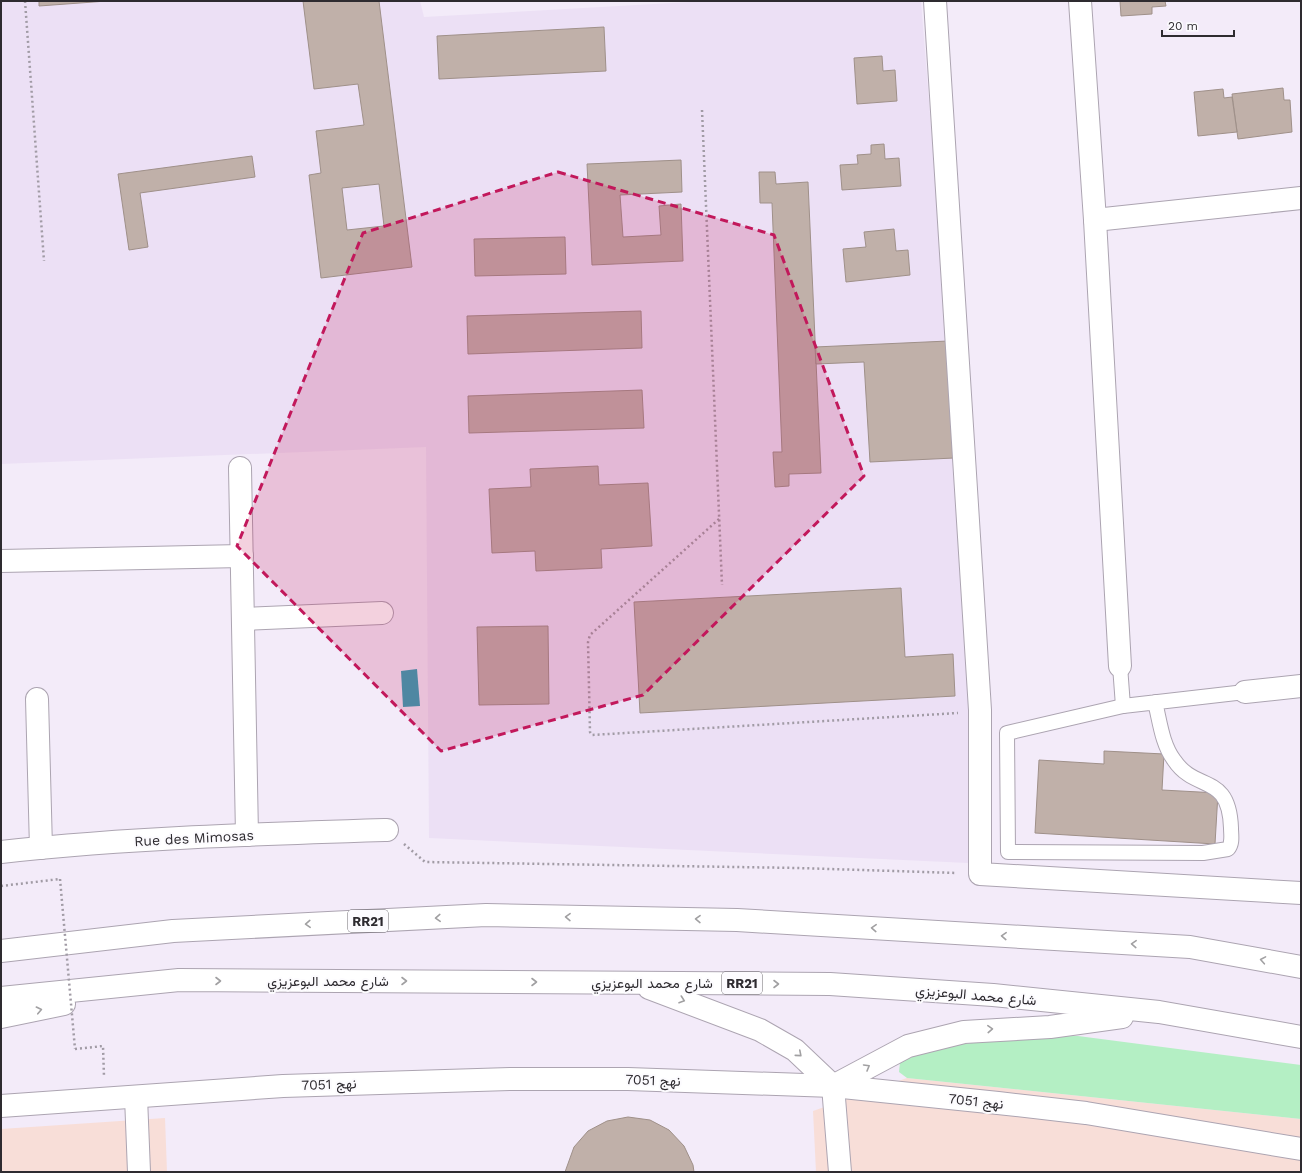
<svg xmlns="http://www.w3.org/2000/svg" width="1302" height="1173" font-family="'Work Sans',Vazirmatn,sans-serif">
  <style>
    .commercial { fill: #f8ded8 }
    .built { fill: #ece0f5 }
    .green { fill: #b4efc4 }
    .water { fill: #33a3b5 }
    .building { fill: #c0b0a9; stroke: #9f9089; fill-rule: evenodd }
    .lines { fill: none; stroke-linecap: round; stroke-linejoin: round }
    .lane-casing { stroke: #aca4b1; stroke-width: 16 }
    .street-casing { stroke: #aca4b1; stroke-width: 24 }
    .highway-casing { stroke: #aca4b1; stroke-width: 24 }
    .path { stroke: #a19ba5; stroke-width: 2.5; stroke-dasharray: 2 3; stroke-linecap: butt }
    .lane { stroke: #fff; stroke-width: 14 }
    .street { stroke: #fff; stroke-width: 22 }
    .highway { stroke: #fff; stroke-width: 22 }
    .path-bridge { stroke: #a19ba5; stroke-width: 2.5; stroke-dasharray: 2 3; stroke-linecap: butt }
    .oneway { stroke: #a1a0a2 }
    .marked { fill: #c2185b; fill-opacity: 0.2; stroke: #c2185b; stroke-width: 3; stroke-dasharray: 8 5; stroke-linejoin: round }
    .labels { text-anchor: middle; stroke-width: 4; stroke-linejoin: round; paint-order: stroke }
    .shield { fill: #fcfbfe; stroke: #6c696e; stroke-width: 1 }
    .shield-label { font-size: 13px; font-weight: bold; fill: #2e2b30 }
    .street-label { font-size: 14px; fill: #2e2b30; stroke: #fcfbfe }
  </style>
  <rect width="100%" height="100%" fill="#f3ebf9"/>
  <!-- commercial -->
  <g class="commercial">
    <polygon points="907,1078 1301,1119 1301,1172 816,1172 813,1111"/>
    <polygon points="165,1118 167,1172 1,1172 1,1129"/>
  </g>
  <!-- built -->
  <polygon class="built" points="1,1 420,1 424,17 707,1 921,1 948,341 973,712 968,863 429,838 426,447 1,464"/>
  <!-- green -->
  <polygon class="green" points="1078,1036 1301,1065 1301,1119 907,1078 899,1072 900,1062 930,1048 1021,1037"/>
  <!-- water -->
  <polygon class="water" points="417,669 420,706 403,707 401,671"/>
  <!-- building -->
  <g class="building">
    <polygon points="39,1 107,1 39,6"/>
    <path d="M303,1H379L412,267L321,278L309,175L321,173L316,131L364,125L358,84L314,89ZM379,184L384,226L347,230L342,188Z"/>
    <polygon points="1120,1 1165,1 1166,6 1152,7 1152,14 1121,16"/>
    <polygon points="604,27 606,71 439,79 437,36"/>
    <polygon points="882,56 883,71 895,70 897,101 857,104 854,58"/>
    <polygon points="1283,88 1284,100 1290,100 1292,132 1238,139 1232,94"/>
    <polygon points="1223,89 1224,98 1232,97 1237,132 1198,136 1194,92"/>
    <polygon points="884,144 885,159 899,158 901,186 842,190 840,165 858,164 857,155 871,154 871,145"/>
    <polygon points="252,156 255,177 140,193 148,247 129,250 118,174"/>
    <polygon points="681,160 682,192 620,195 623,237 661,235 659,206 681,204 683,261 592,265 587,164"/>
    <polygon points="759,172 775,172 776,184 808,182 821,473 789,474 789,486 775,487 773,452 782,452 772,203 760,203"/>
    <polygon points="894,229 896,251 908,250 910,275 846,282 843,249 866,247 864,232"/>
    <polygon points="565,237 566,274 475,276 474,239"/>
    <polygon points="641,311 642,348 468,354 467,316"/>
    <polygon points="948,341 954,458 870,462 864,362 816,364 815,347"/>
    <polygon points="642,390 644,428 469,433 468,396"/>
    <polygon points="598,466 599,485 648,483 652,546 601,549 602,568 536,571 535,551 492,553 489,489 531,487 530,469"/>
    <polygon points="901,588 905,657 953,654 955,696 640,713 634,602"/>
    <polygon points="548,626 549,704 479,705 477,627"/>
    <polygon points="1104,751 1164,754 1162,790 1218,793 1215,844 1035,833 1039,760 1104,764"/>
    <polygon points="628,1117 650,1120 669,1130 684,1146 693,1165 694,1172 565,1172 574,1147 588,1131 607,1121"/>
  </g>
  <g class="lines">
    <defs>
      <g id="lane">
        <polyline points="1120,666 1123,706"/>
        <path d="M1155,702C1160,722 1162,744 1174,760C1196,793 1229,772 1231,828C1231,835 1233,843 1228,849L1203,853L1008,852L1007,733L1123,706L1245,692"/>
      </g>
      <g id="street">
        <polyline points="935,1 980,710 980,874 1301,893"/>
        <polyline points="1080,1 1095,220 1120,666"/>
        <polyline points="1095,220 1301,198"/>
        <polyline points="240,468 247,835"/>
        <polyline points="1,561 242,556"/>
        <polyline points="243,619 382,613"/>
        <polyline points="1245,692 1301,686"/>
        <polyline points="37,699 41,848"/>
        <path d="M1,852C129,838 259,834 387,830"/>
        <polyline points="833,1086 840,1172"/>
        <polyline points="136,1097 139,1172"/>
        <polyline points="1,1106 283,1086 510,1079 628,1079 833,1086 998,1103 1086,1113 1301,1149"/>
      </g>
      <g id="highway">
        <polyline points="1,951 173,931 486,915 737,920 1190,947 1301,967"/>
        <polyline points="649,988 760,1030 795,1050 833,1086 908,1046 964,1032 1050,1027 1122,1017"/>
        <polyline points="1,998 179,980 830,984 993,995 1159,1012 1301,1037"/>
        <polyline points="1,1017 64,1004"/>
      </g>
    </defs>
    <!-- lane casing -->
    <use href="#lane" class="lane-casing"/>
    <!-- street casing -->
    <use href="#street" class="street-casing"/>
    <!-- highway casing -->
    <use href="#highway" class="highway-casing"/>
    <!-- path -->
    <g class="path">
      <polyline points="25,1 44,261"/>
      <polyline points="702,110 722,585"/>
      <polyline points="719,519 590,635 588,642 590,732 592,735 958,713"/>
      <polyline points="404,844 425,862 798,868 957,873"/>
      <polyline points="1,886 60,879"/>
      <polyline points="75,1049 103,1046 104,1077"/>
    </g>
    <!-- lane -->
    <use href="#lane" class="lane"/>
    <!-- street -->
    <use href="#street" class="street"/>
    <!-- highway -->
    <use href="#highway" class="highway"/>
    <!-- path-bridge -->
    <polyline class="path-bridge" points="60,879 75,1049"/>
  </g>
  <!-- one-way arrows -->
  <defs><path id="oneway-chevron" d="M-2-3.5L2.5 0L-2 3.5" fill="none" stroke-width="1.6" stroke-linecap="round" stroke-linejoin="round"/></defs>
  <g class="oneway">
    <use href="#oneway-chevron" transform="translate(568 917) rotate(-179)"/>
    <use href="#oneway-chevron" transform="translate(438 918) rotate(177)"/>
    <use href="#oneway-chevron" transform="translate(698 919) rotate(-179)"/>
    <use href="#oneway-chevron" transform="translate(308 924) rotate(177)"/>
    <use href="#oneway-chevron" transform="translate(874 928) rotate(-177)"/>
    <use href="#oneway-chevron" transform="translate(1004 936) rotate(-177)"/>
    <use href="#oneway-chevron" transform="translate(1134 944) rotate(-177)"/>
    <use href="#oneway-chevron" transform="translate(1263 960) rotate(-170)"/>
    <use href="#oneway-chevron" transform="translate(218 981)"/>
    <use href="#oneway-chevron" transform="translate(404 981)"/>
    <use href="#oneway-chevron" transform="translate(534 982)"/>
    <use href="#oneway-chevron" transform="translate(776 984)"/>
    <use href="#oneway-chevron" transform="translate(682 1000) rotate(19)"/>
    <use href="#oneway-chevron" transform="translate(39 1010) rotate(-12)"/>
    <use href="#oneway-chevron" transform="translate(990 1029) rotate(-3)"/>
    <use href="#oneway-chevron" transform="translate(799 1054) rotate(41)"/>
    <use href="#oneway-chevron" transform="translate(867 1067) rotate(-30)"/>
  </g>
  <!-- marked area -->
  <path class="marked" d="M558,172L774,235L864,476L643,695L441,751L237,546L363,233Z"/>
  <g class="labels">
    <!-- shield labels -->
    <g class="shield">
      <rect x="348" y="910" width="40" height="22" rx="3"/>
      <rect x="722" y="972" width="40" height="22" rx="3"/>
    </g>
    <g class="shield-label">
      <text x="368" y="926">RR21</text>
      <text x="742" y="988">RR21</text>
    </g>
    <!-- street labels -->
    <g class="street-label">
      <text transform="translate(194 838) rotate(-3)" y="5">Rue des Mimosas</text>
      <text x="328" y="986">شارع محمد البوعزيزي</text>
      <text x="652" y="988">شارع محمد البوعزيزي</text>
      <text transform="translate(976 995) rotate(5)" y="5">شارع محمد البوعزيزي</text>
      <text transform="translate(653 1080) rotate(2)" y="5">نهج 7051</text>
      <text transform="translate(329 1084) rotate(-2)" y="5">نهج 7051</text>
      <text transform="translate(976 1101) rotate(6)" y="5">نهج 7051</text>
    </g>
  </g>
  <!-- border -->
  <rect width="1302" height="1173" fill="none" stroke="#2e2b30" stroke-width="4"/>
  <!-- scale -->
  <path d="M1162 30v6h72v-6" fill="none" stroke="#2e2b30" stroke-width="2"/>
  <text x="1168" y="30" font-size="12" fill="#2e2b30" stroke="#fcfbfe" stroke-width="3" paint-order="stroke">20 m</text>
</svg>
